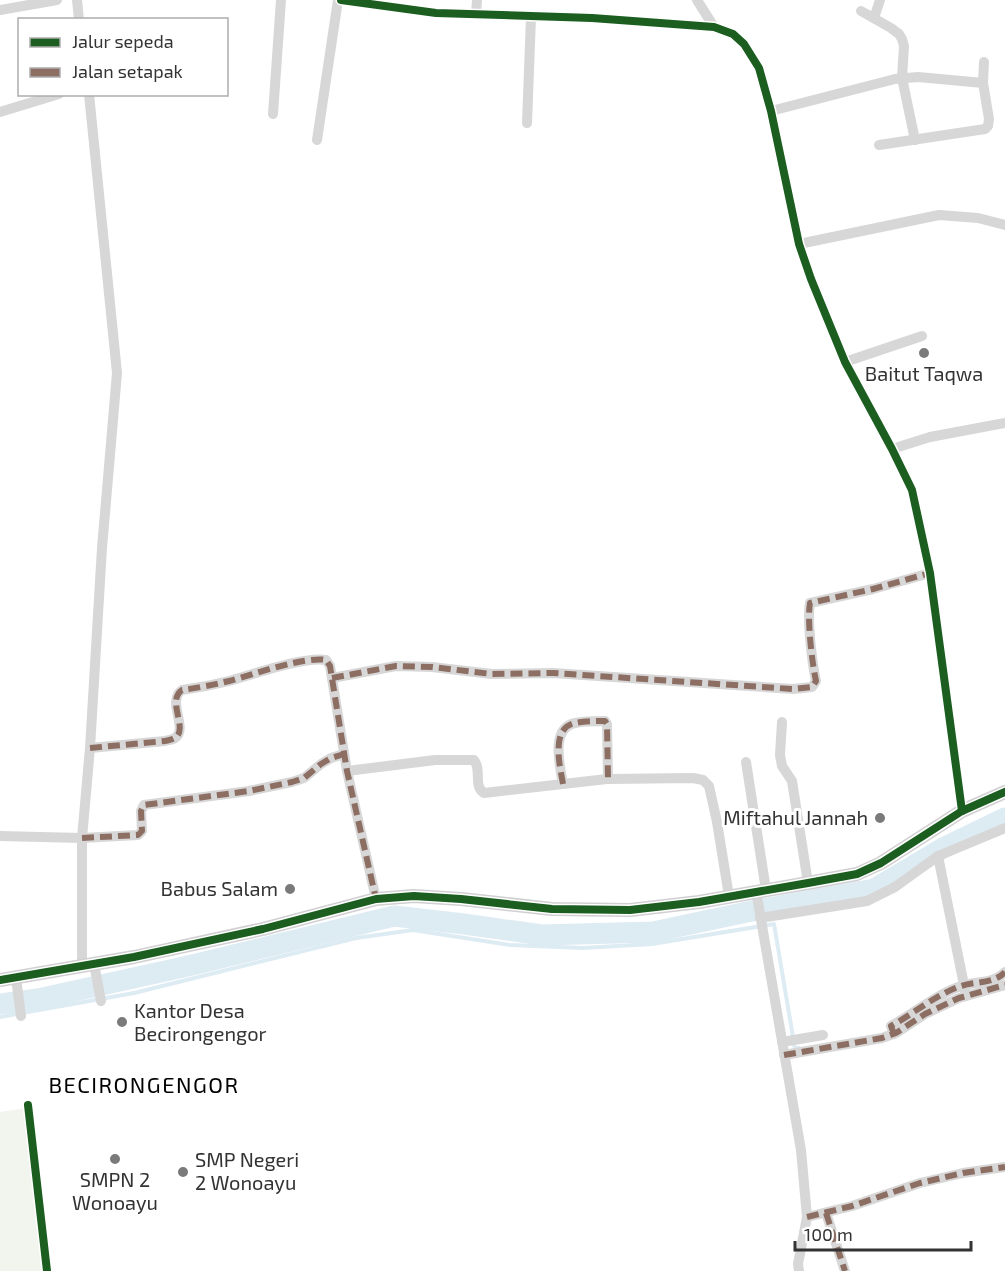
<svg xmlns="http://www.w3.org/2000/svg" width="1005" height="1271" font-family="'Exo 2',sans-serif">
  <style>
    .green { fill: #f1f5ed }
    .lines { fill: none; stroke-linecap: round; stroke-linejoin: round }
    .stream { stroke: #ddebf3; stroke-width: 4 }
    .river { stroke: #ddebf3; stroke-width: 21 }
    .street { stroke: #d7d7d7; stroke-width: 10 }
    .secondary { stroke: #d0d0d0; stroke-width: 14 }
    .quiet { stroke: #8d6e63; stroke-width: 6; stroke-dasharray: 12 6; stroke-linecap: butt }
    .cycleway-casing { stroke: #fff; stroke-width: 11 }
    .cycleway { stroke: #1b5e20; stroke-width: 8 }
    .poi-dot { fill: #7a7a7a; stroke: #fff; stroke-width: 2 }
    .labels { text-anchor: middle; stroke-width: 6; stroke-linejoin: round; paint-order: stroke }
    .poi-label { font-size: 20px; fill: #333; stroke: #fff }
    .quarter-label { font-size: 22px; letter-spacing: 1.5px; fill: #000; stroke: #fff }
  </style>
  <rect width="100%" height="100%" fill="#fff"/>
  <!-- green -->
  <polygon class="green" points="28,1108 45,1271 0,1271 0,1112"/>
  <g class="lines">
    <!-- stream -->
    <polyline class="stream" points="0,1017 134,993 356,938 413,930 510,945 583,948 652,944 774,924 795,1049 799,1048"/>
    <!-- river -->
    <polyline class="river" points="0,1004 38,999 188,966 394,916 464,924 542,935 653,932 747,912 874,889 943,848 1005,818"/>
    <!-- street -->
    <g class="street">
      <polyline points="77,0 79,20"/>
      <polyline points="341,0 436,13 592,18 714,27 733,34 744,44 759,68 771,111 799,244 811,279 845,362 892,449 912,490 930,573 962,811"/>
      <polyline points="697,0 714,27"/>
      <polyline points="0,10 57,0"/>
      <polyline points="861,11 891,28 899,34 902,39 904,46 902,78 915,140"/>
      <polyline points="476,14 477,0"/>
      <polyline points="874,18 880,0"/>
      <polyline points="771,111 895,79 918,77 983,83"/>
      <polyline points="0,112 59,94"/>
      <polyline points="273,114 281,0"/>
      <polyline points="527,123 531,17"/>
      <polyline points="317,140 338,0"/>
      <polyline points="879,145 985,129 988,126 989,119 983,83 984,62"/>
      <polyline points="799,244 939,215 978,218 1005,225"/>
      <polyline points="845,362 922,336"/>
      <polyline points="892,449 930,437 1005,423"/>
      <path d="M332,678L396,666L432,667L492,674L553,673L793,689L812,687L816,681C812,663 807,620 810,603L873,589L930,573"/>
      <polyline points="782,722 780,755 782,766 792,781 808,883"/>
      <path d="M90,748L165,741C168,740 172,740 175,738C189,729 166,701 182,690C197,688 213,685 229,681C251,675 305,656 326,660L330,666L347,771L376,899"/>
      <polyline points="746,762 766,890"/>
      <path d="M347,771L435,760H474C482,770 473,786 484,793L607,779L693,778L703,780L709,786L717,822L729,896"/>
      <path d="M563,784C560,766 550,728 575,723C584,721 595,721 605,721L607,724L608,779"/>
      <polyline points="0,836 82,838 138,835 142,831 141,811 144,805 249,791 292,782 304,778 321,764 331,758 344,754"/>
      <polyline points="938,856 966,995"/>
      <polyline points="756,891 801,1150 807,1217 798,1264 799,1271"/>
      <polyline points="760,918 867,901 895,887 938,856 1005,828"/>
      <polyline points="94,964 101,1001"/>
      <polyline points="82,966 82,838 90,748 102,548 117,373 89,94"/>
      <polyline points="16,978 21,1016"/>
      <path d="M894,1034L891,1026C913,1014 937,994 961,986C976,981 994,984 1005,972"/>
      <polyline points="782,1042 823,1035"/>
      <polyline points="784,1055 882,1038 896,1033 925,1014 959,998 1005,985"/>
      <polyline points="826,1213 845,1271"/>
      <polyline points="807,1217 852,1206 920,1183 963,1173 1005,1167"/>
    </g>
    <!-- secondary -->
    <polyline class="secondary" points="0,980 134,957 263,929 376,899 414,896 461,899 552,909 630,910 699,902 808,883 857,874 881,863 962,811 1005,792"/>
    <!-- quiet -->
    <g class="quiet">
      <path d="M332,678L396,666L432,667L492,674L553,673L793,689L812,687L816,681C812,663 807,620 810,603L873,589L930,573"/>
      <path d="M90,748L165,741C168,740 172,740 175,738C189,729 166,701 182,690C197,688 213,685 229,681C251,675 305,656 326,660L330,666L347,771L376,899"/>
      <path d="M563,784C560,766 550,728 575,723C584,721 595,721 605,721L607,724L608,779"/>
      <polyline points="82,838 138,835 142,831 141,811 144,805 249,791 292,782 304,778 321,764 331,758 344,754"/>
      <path d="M894,1034L891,1026C913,1014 937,994 961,986C976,981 994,984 1005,972"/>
      <polyline points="784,1055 882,1038 896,1033 925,1014 959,998 1005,985"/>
      <polyline points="826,1213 845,1271"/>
      <polyline points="807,1217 852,1206 920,1183 963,1173 1005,1167"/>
    </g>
    <defs>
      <g id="cycleway">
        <polyline points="341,0 436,13 592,18 714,27 733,34 744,44 759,68 771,111 799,244 811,279 845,362 892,449 912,490 930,573 962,811"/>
        <polyline points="0,980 134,957 263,929 376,899 414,896 461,899 552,909 630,910 699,902 808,883 857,874 881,863 962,811 1005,792"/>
        <polyline points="28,1105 47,1271"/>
      </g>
    </defs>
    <!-- cycleway casing -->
    <use href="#cycleway" class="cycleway-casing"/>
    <!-- cycleway -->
    <use href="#cycleway" class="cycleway"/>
  </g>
  <!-- markers -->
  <g class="poi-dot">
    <circle cx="924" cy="353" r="6"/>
    <circle cx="880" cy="818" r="6"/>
    <circle cx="290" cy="889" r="6"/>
    <circle cx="122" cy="1022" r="6"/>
    <circle cx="115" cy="1159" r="6"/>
    <circle cx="183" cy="1172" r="6"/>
  </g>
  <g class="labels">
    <!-- poi labels -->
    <g class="poi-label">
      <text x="924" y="381">Baitut Taqwa</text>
      <text x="868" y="825" text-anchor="end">Miftahul Jannah</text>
      <text x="278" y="896" text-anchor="end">Babus Salam</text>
      <text x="134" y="1018" text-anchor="start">Kantor Desa<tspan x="134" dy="23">Becirongengor</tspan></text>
      <text x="195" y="1167" text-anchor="start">SMP Negeri<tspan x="195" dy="23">2 Wonoayu</tspan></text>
      <text x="115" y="1187">SMPN 2<tspan x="115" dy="23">Wonoayu</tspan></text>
    </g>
    <!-- quarter labels -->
    <g class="quarter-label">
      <text x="144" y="1093">BECIRONGENGOR</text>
    </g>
  </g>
  <!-- legend -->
  <rect x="18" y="18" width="210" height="78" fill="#ffffff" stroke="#adadad" stroke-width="1.5"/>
  <rect x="30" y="38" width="30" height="9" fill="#1b5e20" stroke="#adadad" stroke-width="1.5"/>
  <text x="72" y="48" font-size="18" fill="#333333">Jalur sepeda</text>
  <rect x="30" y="68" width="30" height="9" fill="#8d6e63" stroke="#adadad" stroke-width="1.5"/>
  <text x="72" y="78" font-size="18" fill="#333333">Jalan setapak</text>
  <!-- scale -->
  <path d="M795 1241v9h176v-9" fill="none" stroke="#333333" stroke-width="3"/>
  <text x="804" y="1241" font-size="18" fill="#333333" stroke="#ffffff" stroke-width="4.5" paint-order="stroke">100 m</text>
</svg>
